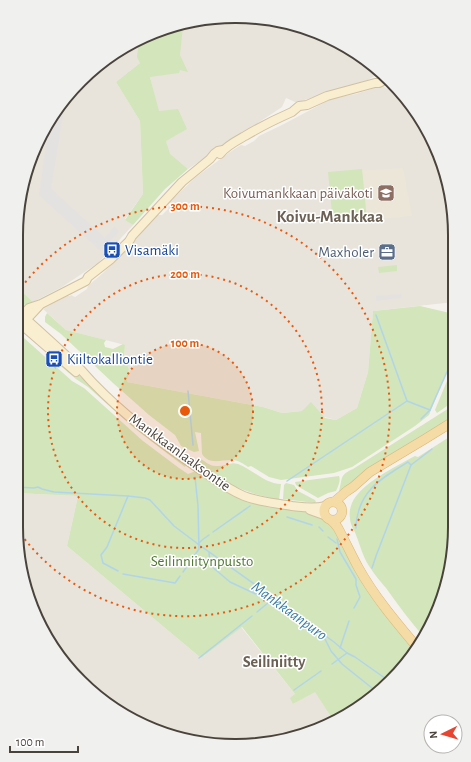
<svg xmlns="http://www.w3.org/2000/svg" width="471" height="762" font-family="'Alegreya Sans',sans-serif">
  <style>
    .residential { fill: #e8e4db }
    .education { fill: #ece6d8 }
    .green { fill: #d3e5ba }
    .parking { fill: #e4e2e0 }
    .lines { fill: none; stroke-linecap: round; stroke-linejoin: round }
    .stream { stroke: #b0d5eb; stroke-width: 1.5 }
    .secondary-casing { stroke: #d0c1a1; stroke-width: 10 }
    .primary-casing { stroke: #dab776; stroke-width: 10 }
    .secondary { stroke: #faeed1; stroke-width: 8 }
    .primary { stroke: #f5dba5; stroke-width: 9 }
    .ring { fill: none; stroke: #e8590c; stroke-width: 2; stroke-dasharray: 2 4 }
    .labels { text-anchor: middle; stroke-width: 3; stroke-linejoin: round; paint-order: stroke }
    .education-label { font-size: 15px; fill: #785e54; stroke: #fff; text-anchor: end }
    .transit-label { font-size: 15px; fill: #164399; stroke: #fff; text-anchor: start }
    .service-label { font-size: 15px; fill: #4e5e75; stroke: #fff; text-anchor: end }
    .street-label { font-size: 15px; fill: #49433b; stroke: #fff }
    .park-label { font-size: 15px; fill: #4f7732; stroke: #fff }
    .water-label { font-size: 16px; font-style: italic; fill: #3a7ca4; stroke: #fff }
    .neighbourhood-label { font-size: 16px; font-weight: bold; fill: #6b6053; stroke: #fff }
    .quarter-label { font-size: 17px; font-weight: bold; fill: #6b6053; stroke: #fff }
    .rim { fill: none; stroke: #49433b; stroke-width: 2 }
    .centre { fill: #e8590c; stroke: #fff; stroke-width: 2 }
    .ring-label { font-size: 12px; text-anchor: middle; font-weight: bold; fill: #e8590c; stroke: #fff; stroke-width: 3; stroke-linejoin: round; paint-order: stroke }
  </style>
  <rect width="100%" height="100%" fill="#f5f2ed"/>
  <!-- residential -->
  <g class="residential">
    <polygon points="207,18 292,23 369,61 379,73 368,80 298,102 295,102 286,98 282,107 188,169 169,154 150,77 161,34"/>
    <polygon points="140,41 140,63 116,82 140,121 143,194 125,219 133,225 98,263 62,287 33,302 17,287 18,207 33,152 61,102 126,46"/>
    <polygon points="381,86 383,86 387,89 392,87 426,126 443,165 455,221 454,302 373,311 368,372 357,408 336,420 302,411 282,413 263,407 127,382 129,369 124,358 125,345 66,330 43,309 67,296 70,296 71,295 75,297 87,289 88,286 103,273 131,245 157,215 162,215 168,209 169,204 176,196 196,177 230,152 241,145 245,146 254,141 259,136 282,125 331,99 356,94"/>
    <polygon points="16,493 78,496 67,546 201,658 241,627 295,694 293,704 315,691 333,720 306,734 235,746 165,734 102,701 61,660 28,597 16,526"/>
  </g>
  <!-- education -->
  <polygon class="education" points="403,168 412,216 367,220 362,170 373,170"/>
  <!-- green -->
  <g class="green">
    <polygon points="183,26 180,55 188,72 180,70 179,73 150,77 159,111 178,109 187,129 166,141 170,154 188,169 165,189 133,225 125,220 143,194 140,121 116,82 140,63 137,57 139,41"/>
    <polygon points="362,169 367,220 333,224 328,172"/>
    <polygon points="397,265 397,271 379,273 378,267"/>
    <polygon points="17,287 33,302 24,305 17,302"/>
    <path d="M420,306L454,314V354L429,415L415,426L352,467L334,473L281,480L269,477L251,466L248,467C244,464 238,460 233,460C222,459 210,466 202,454L201,433L195,432L199,451L194,452L181,446L175,435L149,415L113,383L61,334L45,322V317L47,313L66,330L106,340L104,343L105,347L113,349L123,344L125,345L124,358L129,369L127,382L263,407L282,413L302,411L311,402L325,418L336,420L357,408L368,372L373,311Z"/>
    <polygon points="20,337 24,338 72,381 84,388 143,441 179,468 188,474 196,471 204,475 223,487 299,509 322,516 329,523 415,650 410,660 369,701 333,720 315,692 293,704 290,698 295,694 242,627 201,658 67,546 78,496 16,493 17,383 18,380 17,379 17,338"/>
    <polygon points="57,360 64,364 91,385 178,458 186,465 185,467 134,428 88,387 76,379 56,362"/>
    <polygon points="454,364 454,401 437,413 435,410"/>
    <path d="M454,405V416L451,419L341,492L339,491C343,478 339,475 353,469Z"/>
    <path d="M454,434L453,555L438,610L423,636C410,621 398,605 386,588C380,581 374,574 369,566C363,557 360,545 356,535C354,529 350,525 350,518C349,513 350,508 352,503C361,483 395,467 415,456L418,457Z"/>
    <path d="M199,458C205,461 209,466 216,466C224,467 230,461 238,464C252,469 265,484 281,484L279,500L255,494L233,486L197,462Z"/>
    <path d="M339,476C341,480 338,487 336,491L328,493L318,498L299,487L296,485L295,482Z"/>
    <polygon points="286,483 294,485 298,491 315,500 316,502 315,503 283,499 284,485"/>
  </g>
  <!-- parking -->
  <g class="parking">
    <polygon points="64,100 65,102 51,189 105,238 114,227 119,231 101,251 39,195 49,123 61,102"/>
    <polygon points="401,294 402,298 376,301 376,296"/>
  </g>
  <g class="lines">
    <!-- stream -->
    <g class="stream">
      <polyline points="376,315 407,401 430,410"/>
      <polyline points="188,391 193,445"/>
      <polyline points="421,419 430,410 454,356"/>
      <polyline points="287,481 407,401"/>
      <polyline points="16,487 34,488 38,487 42,489 54,492 128,496 145,498 150,500 174,526 198,544 274,598 334,642 347,653 355,657 389,681"/>
      <polyline points="287,517 312,525"/>
      <polyline points="319,527 323,531"/>
      <path d="M356,528C357,492 380,479 408,462L411,465"/>
      <polyline points="213,532 250,506"/>
      <polyline points="328,537 336,543"/>
      <polyline points="337,539 340,552 356,579 356,585 360,597 354,608"/>
      <polyline points="198,544 202,540 209,535"/>
      <polyline points="209,552 210,565 230,582 258,595 273,598"/>
      <polyline points="372,568 376,556 411,465 432,449"/>
      <polyline points="118,571 103,563 101,555 107,547 128,496"/>
      <polyline points="183,572 199,549 198,506 195,477 194,478"/>
      <polyline points="123,574 175,583 180,576"/>
      <polyline points="257,612 274,598"/>
      <polyline points="323,635 331,651 342,664 377,692"/>
      <polyline points="340,648 349,621"/>
      <polyline points="199,658 252,616"/>
      <polyline points="332,664 347,653"/>
      <polyline points="294,690 321,671"/>
      <polyline points="252,740 253,743"/>
    </g>
    <defs>
      <g id="secondary">
        <path d="M220,154C226,146 236,141 245,136C260,127 276,119 292,112L299,106L307,105L327,96L375,83H379L385,80"/>
        <path d="M17,311C36,328 55,345 73,362C81,369 87,377 94,384C124,415 162,444 198,468C213,478 227,489 244,496C259,502 276,503 292,506C302,507 314,509 325,506"/>
        <polyline points="17,331 26,320 39,306"/>
        <path d="M76,372L17,321L29,308L41,304L86,281L88,277L111,259L124,246C128,243 130,241 132,236L182,182L210,159L214,154L218,151L223,150"/>
        <polyline points="310,510 324,515"/>
      </g>
      <g id="primary">
        <circle cx="333" cy="511" r="9"/>
        <polyline points="334,502 347,491 353,487 370,472 425,439 454,421"/>
        <path d="M332,521L335,524L338,528C345,541 351,554 358,567C374,596 396,622 417,647"/>
      </g>
    </defs>
    <!-- secondary casing -->
    <use href="#secondary" class="secondary-casing"/>
    <!-- primary casing -->
    <use href="#primary" class="primary-casing"/>
    <!-- secondary -->
    <use href="#secondary" class="secondary"/>
    <!-- primary -->
    <use href="#primary" class="primary"/>
  </g>
  <!-- distance rings -->
  <circle cx="185" cy="411" r="68" fill="#e8590c" fill-opacity=".12"/>
  <g class="ring">
    <circle cx="185" cy="411" r="68"/>
    <circle cx="185" cy="411" r="137"/>
    <path d="M18 292A205 205 0 1 1 17 529"/>
  </g>
  <!-- icons -->
  <defs>
    <symbol id="school-square" viewBox="-11 -11 22 22"><rect x="-9" y="-9" width="18" height="18" rx="4" fill="#8d6e63" stroke="#fff"/><path d="M0-5L7-2L0 1L-7-2ZM-4 1L0 2.5L4 1V4Q0 6-4 4Z" fill="#fff"/></symbol>
    <symbol id="bus-square" viewBox="-11 -11 22 22"><rect x="-9" y="-9" width="18" height="18" rx="4" fill="#1a4fb4" stroke="#fff"/><path d="M-5-6H5V4H4V6H2V4H-2V6H-4V4H-5ZM-3.5-4V0h7V-4ZM-3.5 1.2v1.5H-2V1.2ZM2 1.2v1.5H3.5V1.2Z" fill="#fff"/></symbol>
    <symbol id="office-square" viewBox="-11 -11 22 22"><rect x="-9" y="-9" width="18" height="18" rx="4" fill="#5c6f8a" stroke="#fff"/><path d="M-6-3h4V-5.5h4V-3h4V5H-6ZM-1-4.5V-3h2v-1.5ZM-6 0V1H6V0Z" fill="#fff"/></symbol>
  </defs>
  <g fill-rule="evenodd">
    <use href="#school-square" x="376" y="183" width="20" height="20"/>
    <use href="#bus-square" x="102" y="240" width="20" height="20"/>
    <use href="#office-square" x="377" y="242" width="20" height="20"/>
    <use href="#bus-square" x="44" y="349" width="20" height="20"/>
  </g>
  <g class="labels">
    <!-- education labels -->
    <g class="education-label">
      <text x="373" y="198">Koivumankkaan päiväkoti</text>
    </g>
    <!-- transit labels -->
    <g class="transit-label">
      <text x="125" y="255">Visamäki</text>
      <text x="67" y="364">Kiiltokalliontie</text>
    </g>
    <!-- service labels -->
    <g class="service-label">
      <text x="374" y="257">Maxholer</text>
    </g>
    <!-- street labels -->
    <g class="street-label">
      <text transform="translate(180 452) rotate(36)" y="5">Mankkaanlaaksontie</text>
    </g>
    <!-- park labels -->
    <g class="park-label">
      <text x="202" y="566">Seilinniitynpuisto</text>
    </g>
    <!-- water labels -->
    <g class="water-label">
      <text transform="translate(290 610) rotate(36)" y="6">Mankkaanpuro</text>
    </g>
    <!-- neighbourhood labels -->
    <g class="neighbourhood-label">
      <text x="274" y="667">Seiliniitty</text>
    </g>
    <!-- quarter labels -->
    <g class="quarter-label">
      <text x="330" y="222">Koivu-Mankkaa</text>
    </g>
  </g>
  <!-- crop -->
  <path d="M0 0H471V762H0ZM235 23H236A212 212 0 0 1 448 235V527A212 212 0 0 1 236 739H235A212 212 0 0 1 23 527V235A212 212 0 0 1 235 23Z" fill="#f0f0ef" fill-rule="evenodd"/>
  <path class="rim" d="M235 23H236A212 212 0 0 1 448 235V527A212 212 0 0 1 236 739H235A212 212 0 0 1 23 527V235A212 212 0 0 1 235 23Z"/>
  <circle cx="185" cy="411" r="6" class="centre"/>
  <g class="ring-label">
    <text x="185" y="210">300 m</text>
    <text x="185" y="278">200 m</text>
    <text x="185" y="347">100 m</text>
  </g>
  <!-- north arrow -->
  <g transform="translate(443 734) rotate(265)"><circle r="19" fill="#ffffff" stroke="#b6b4b1"/>
  <path d="M0-3L7 15L0 10L-7 15Z" fill="#e74532"/>
  <text y="-6" font-size="11" font-weight="bold" text-anchor="middle" fill="#49433b">N</text>
  </g>
  <!-- scale -->
  <path d="M10 746v6h68v-6" fill="none" stroke="#49433b" stroke-width="2"/>
  <text x="16" y="746" font-size="12" fill="#49433b" stroke="#ffffff" stroke-width="3" paint-order="stroke">100 m</text>
</svg>
